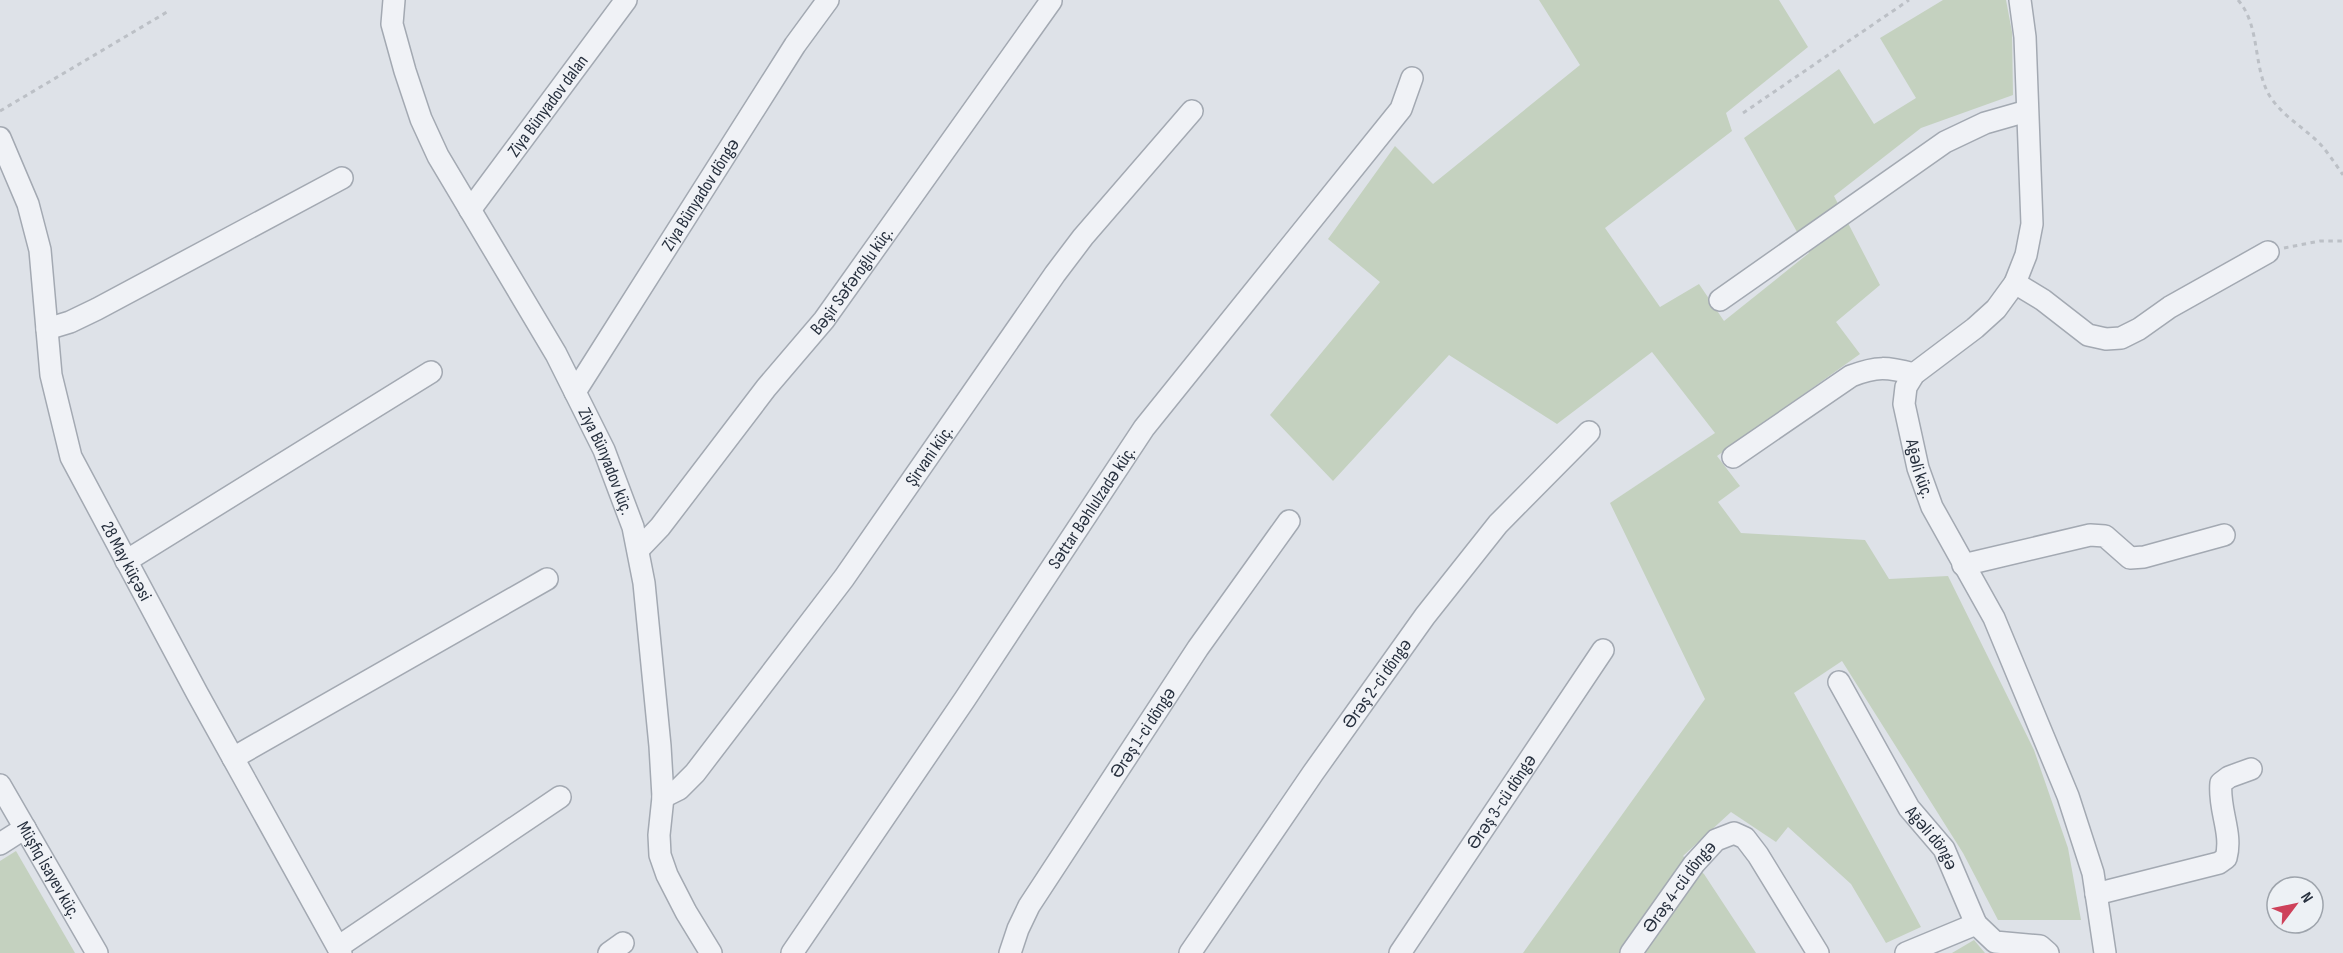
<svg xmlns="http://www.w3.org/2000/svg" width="2343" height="953" font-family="'Sofia Sans Condensed',sans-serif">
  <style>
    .green { fill: #c4d1bf }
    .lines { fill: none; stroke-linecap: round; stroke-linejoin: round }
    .minor-casing { stroke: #a3a9b2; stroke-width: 24 }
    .path { stroke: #bcc0c6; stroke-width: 3; stroke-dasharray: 4.5 4.5; stroke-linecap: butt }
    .minor { stroke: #f0f2f6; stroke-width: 21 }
    .labels { text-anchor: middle; stroke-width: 6; stroke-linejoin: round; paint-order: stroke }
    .street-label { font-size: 18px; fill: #27303e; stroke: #edf1f5 }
  </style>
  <rect width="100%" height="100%" fill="#dee2e8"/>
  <!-- green -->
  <g class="green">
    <polygon points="1539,0 1779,0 1808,47 1726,113 1732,131 1605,228 1660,307 1699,284 1724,321 1809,253 1744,138 1839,69 1874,124 1916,98 1880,38 1943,0 2006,0 2012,32 2013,95 1921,128 1834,196 1880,285 1836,322 1860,354 1717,456 1740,486 1718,502 1741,533 1865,540 1889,579 1948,576 2034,750 2068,848 2081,920 1998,920 1963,853 1842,661 1794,693 1921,927 1886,943 1851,884 1788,827 1776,842 1731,812 1683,856 1704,874 1756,953 1523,953 1705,699 1610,503 1715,433 1652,352 1557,424 1449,355 1333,481 1270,415 1380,282 1328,239 1395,146 1433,184 1580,65"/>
    <polygon points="16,851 75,953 0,953 0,861"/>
    <polygon points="1974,940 1985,953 1952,953"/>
  </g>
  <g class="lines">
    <defs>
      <g id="minor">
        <path id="s1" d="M394,0L392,24L405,71L421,119L438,156L556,354L604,450L633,527L644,583L660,746L663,797L659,835L660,855L667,875L686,912L711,953"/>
        <path id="s2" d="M2020,0L2025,37L2032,224L2026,255L2015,283L1996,309L1975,328L1914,374L1906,387L1904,404L1918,468L1932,507L1994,618L2068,796L2093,873L2105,953"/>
        <path id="s3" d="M0,138L28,204L40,250L51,375L71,457L197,693L341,953"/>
        <path id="s4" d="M470,210L626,0"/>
        <polyline points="2015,283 2043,300 2088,335 2106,339 2121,338 2139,329 2170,307 2268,252"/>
        <polyline points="1720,300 1945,142 1985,123 2027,111"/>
        <polyline points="47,329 70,322 97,309 342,178"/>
        <path id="s5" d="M575,392L795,45L828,0"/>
        <path d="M1733,457L1851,376C1877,366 1887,367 1914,374"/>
        <path id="s6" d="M638,550L660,527L766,388L824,320L1051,1"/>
        <polyline points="126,561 431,372"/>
        <polyline points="1963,565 2090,535 2105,536 2130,558 2144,557 2224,535"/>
        <path id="s7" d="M1839,682L1909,808L1944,849L1976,924L1995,942L2040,946L2048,953"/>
        <polyline points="233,758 547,579"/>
        <path id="s8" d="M0,785L97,953"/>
        <path id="s9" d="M663,797L679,789L695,773L844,578L1055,274L1083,237L1192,111"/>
        <polyline points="0,844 25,828"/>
        <path d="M2096,894L2219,863L2226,858C2233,833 2218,809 2221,783L2229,777L2251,769"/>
        <polyline points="338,947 560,797"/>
        <polyline points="609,953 623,943"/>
        <path id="s10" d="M792,953L965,699L1144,428L1401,109L1412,78"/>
        <path id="s11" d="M1010,953L1018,929L1029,906L1198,648L1289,521"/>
        <path id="s12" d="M1190,953L1313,773L1425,616L1498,524L1589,432"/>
        <path id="s13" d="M1400,953L1603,650"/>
        <path id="s14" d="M1631,953L1694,864L1716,840L1734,833L1745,838L1758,855L1818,953"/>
        <polyline points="1906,953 1976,924"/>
      </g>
    </defs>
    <!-- minor casing -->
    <use href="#minor" class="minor-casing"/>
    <!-- path -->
    <g class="path">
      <path d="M2238,0C2260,25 2253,64 2268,93C2280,115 2304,127 2321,145C2329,154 2336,165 2343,175"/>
      <polyline points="0,111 167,12"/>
      <polyline points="1743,113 1909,0"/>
      <polyline points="2284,248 2320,241 2343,241"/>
    </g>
    <!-- minor -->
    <use href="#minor" class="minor"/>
  </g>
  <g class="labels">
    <!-- street labels -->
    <g class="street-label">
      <text dy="6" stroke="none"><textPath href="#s4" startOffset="130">Ziya Bünyadov dalan</textPath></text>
      <text dy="6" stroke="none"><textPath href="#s5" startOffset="234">Ziya Bünyadov döngə</textPath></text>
      <text dy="6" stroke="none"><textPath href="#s6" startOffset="344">Bəşir Səfəroğlu küç.</textPath></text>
      <text dy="6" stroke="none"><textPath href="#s9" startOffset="435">Şirvani küç.</textPath></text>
      <text dy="6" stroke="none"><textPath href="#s1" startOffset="513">Ziya Bünyadov küç.</textPath></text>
      <text dy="6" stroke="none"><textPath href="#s2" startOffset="522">Ağəli küç.</textPath></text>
      <text dy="6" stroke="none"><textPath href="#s10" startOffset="537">Səttar Bəhlulzadə küç.</textPath></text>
      <text dy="6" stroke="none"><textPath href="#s3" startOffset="447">28 May küçəsi</textPath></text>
      <text dy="6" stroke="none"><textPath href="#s12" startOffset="328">Ərəş 2-ci döngə</textPath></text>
      <text dy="6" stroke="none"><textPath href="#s11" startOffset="258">Ərəş 1-ci döngə</textPath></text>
      <text dy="6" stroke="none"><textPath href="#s13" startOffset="182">Ərəş 3-cü döngə</textPath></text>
      <text dy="6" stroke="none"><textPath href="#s7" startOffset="182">Ağəli döngə</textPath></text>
      <text dy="6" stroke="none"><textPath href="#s8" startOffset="98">Müşfiq İsayev küç.</textPath></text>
      <text dy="6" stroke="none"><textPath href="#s14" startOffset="82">Ərəş 4-cü döngə</textPath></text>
    </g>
  </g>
  <!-- north arrow -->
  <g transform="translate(2295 905) rotate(58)"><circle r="28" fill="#edf1f5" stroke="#9ea4ac" stroke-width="1.5"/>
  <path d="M0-4.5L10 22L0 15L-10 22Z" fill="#ce415a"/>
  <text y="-9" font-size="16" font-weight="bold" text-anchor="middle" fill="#27303e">N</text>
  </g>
</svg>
